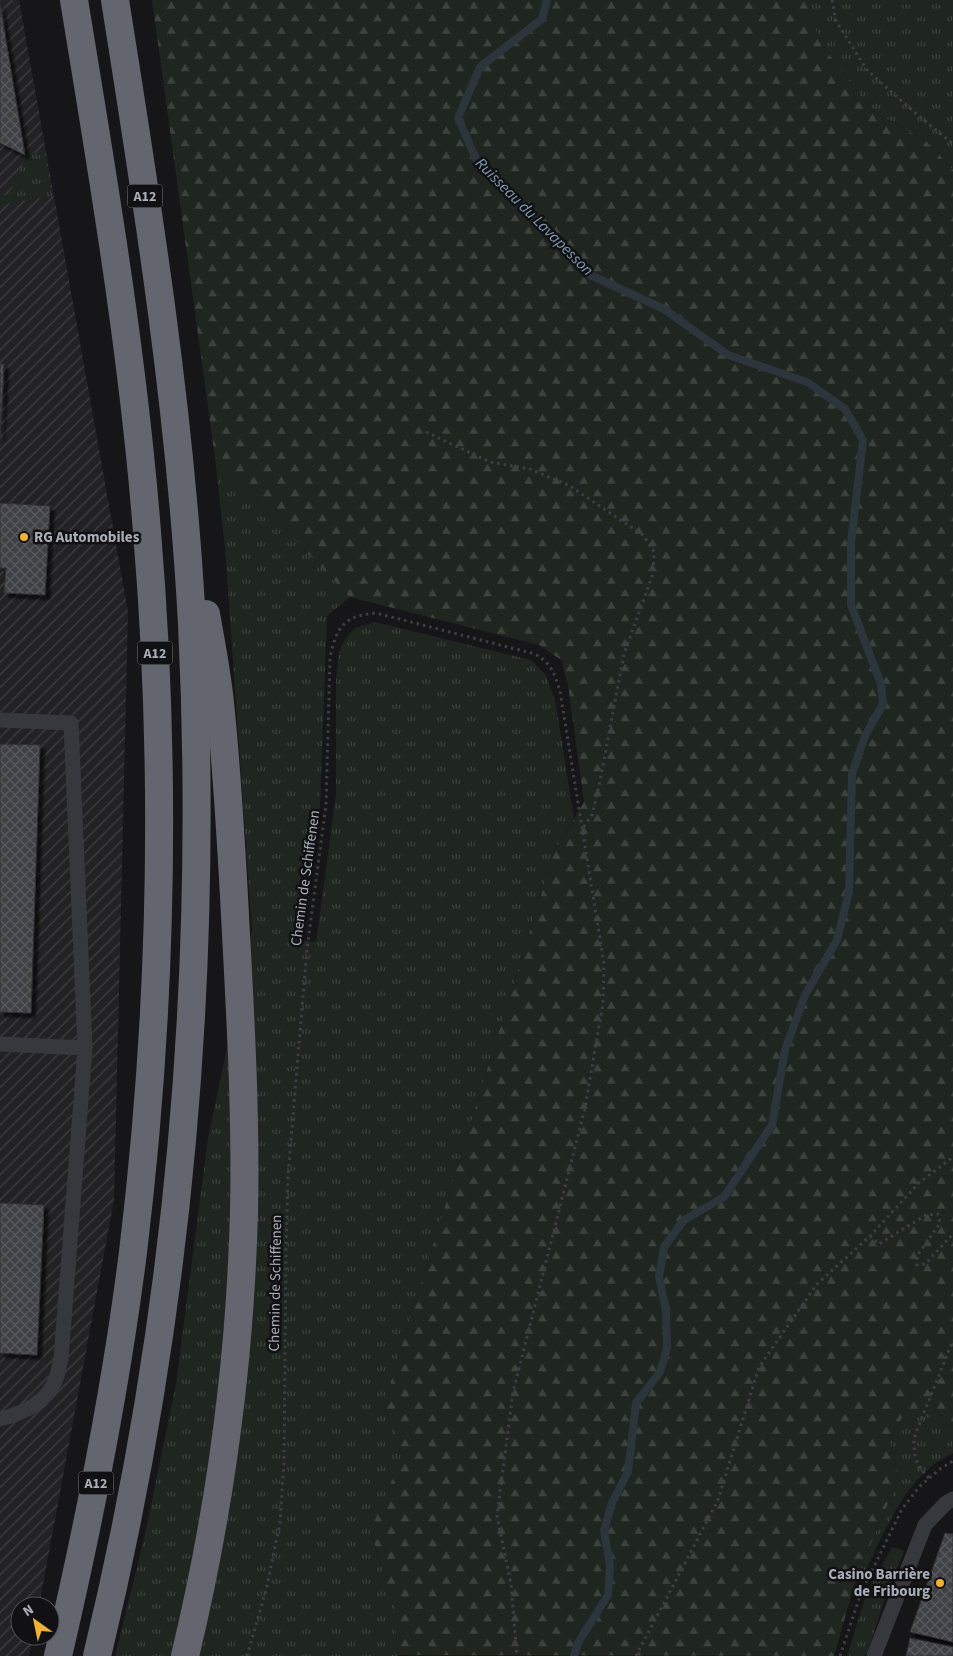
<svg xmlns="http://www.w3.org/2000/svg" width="953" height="1656" font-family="'Source Sans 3',sans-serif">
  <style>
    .industrial { fill: url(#industrial-furrows) }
    .grass { fill: url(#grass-tufts) }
    .forest { fill: url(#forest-firs) }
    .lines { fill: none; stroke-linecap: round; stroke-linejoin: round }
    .stream { stroke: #2c353c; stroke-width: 8 }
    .building { fill: url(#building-cross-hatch); stroke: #303034; filter: url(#shadow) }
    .path { stroke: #3d3f44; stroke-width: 3; stroke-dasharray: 2.5 4; stroke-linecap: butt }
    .service { stroke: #37383d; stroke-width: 15 }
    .motorway { stroke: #63666e; stroke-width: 28 }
    .poi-dot { fill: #f2b134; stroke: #111113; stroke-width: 2 }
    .labels { text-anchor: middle; stroke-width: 5; stroke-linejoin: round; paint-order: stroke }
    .shield { fill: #111113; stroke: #7b7e86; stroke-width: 1 }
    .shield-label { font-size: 14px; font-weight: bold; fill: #a8adb8 }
    .poi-label { font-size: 15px; font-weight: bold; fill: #a8adb8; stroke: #111113; text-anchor: start }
    .street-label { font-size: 15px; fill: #a8adb8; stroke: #111113 }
    .water-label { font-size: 16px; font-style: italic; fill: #7f9bb3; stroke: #111113 }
  </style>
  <defs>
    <pattern id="industrial-furrows" width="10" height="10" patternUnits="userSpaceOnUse" patternTransform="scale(1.25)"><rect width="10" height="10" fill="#222225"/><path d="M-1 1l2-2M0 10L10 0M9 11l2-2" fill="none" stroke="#3f3f43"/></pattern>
    <pattern id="grass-tufts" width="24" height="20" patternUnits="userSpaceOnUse" patternTransform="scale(1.25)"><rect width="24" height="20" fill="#1e261f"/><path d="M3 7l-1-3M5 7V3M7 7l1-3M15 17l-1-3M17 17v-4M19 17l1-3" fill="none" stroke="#3c433d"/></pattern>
    <pattern id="forest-firs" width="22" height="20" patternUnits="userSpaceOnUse" patternTransform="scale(1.25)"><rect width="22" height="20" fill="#1e261f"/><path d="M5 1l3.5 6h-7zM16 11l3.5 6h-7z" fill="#3c433d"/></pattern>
    <pattern id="building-cross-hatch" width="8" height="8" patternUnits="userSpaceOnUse" patternTransform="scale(1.25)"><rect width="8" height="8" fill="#404145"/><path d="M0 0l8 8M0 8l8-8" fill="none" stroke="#595a5e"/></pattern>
    <filter id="shadow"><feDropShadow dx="4.5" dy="4.5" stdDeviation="1" flood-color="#0009"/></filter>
  </defs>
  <rect width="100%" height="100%" fill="#161618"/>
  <!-- industrial -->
  <polygon class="industrial" points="0,0 19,0 128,612 114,1200 39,1606 20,1606 20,1636 33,1636 29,1656 0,1656"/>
  <!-- grass -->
  <g class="grass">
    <polygon points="808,0 953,0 953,170 926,141 871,110 819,41"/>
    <polygon points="44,151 52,196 0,205 0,193 8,197 25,159 25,155"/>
    <polygon points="215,458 350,597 327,616 320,807 303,940 316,942 336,795 336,679 339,652 345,639 355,628 375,622 531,660 545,674 555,699 574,818 555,850 384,1404 402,1457 370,1532 396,1610 397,1655 398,1656 115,1656 146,1530 176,1384 208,1138 252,930 225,547"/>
    <path d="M907,1410L953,1426V1453C947,1457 939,1460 933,1465C900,1491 881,1539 863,1576L856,1579L899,1478L889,1438Z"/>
    <polygon points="892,1547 904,1551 885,1598 868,1651 864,1656 847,1656 866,1595"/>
  </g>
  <!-- forest -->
  <polygon class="forest" points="152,0 808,0 819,41 871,110 926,141 953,170 953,1426 907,1410 889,1438 899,1478 856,1579 834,1656 397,1655 396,1610 370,1531 402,1457 384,1404 555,850 584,802 568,685 561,660 539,645 350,597 215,458"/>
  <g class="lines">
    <!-- stream -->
    <polyline class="stream" points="547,0 542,19 480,67 458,118 477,161 590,275 664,309 728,355 807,382 845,409 863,440 851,543 851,605 881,684 883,704 865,736 852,774 849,892 837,940 805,995 785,1050 772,1125 724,1197 684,1220 664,1247 659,1277 666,1310 667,1348 660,1372 636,1403 628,1472 612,1503 604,1531 610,1565 608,1595 578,1643 574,1656"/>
  </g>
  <!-- building -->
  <g class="building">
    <polygon points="0,4 25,155 0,143"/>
    <polygon points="0,364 4,364 0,437"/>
    <polygon points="0,503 50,506 45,595 4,593 6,568 0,568"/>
    <polygon points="0,744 40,745 31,1013 0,1012"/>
    <polygon points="0,1203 44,1205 37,1355 0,1353"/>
    <polygon points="945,1533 953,1534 953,1642 910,1632"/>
    <polygon points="910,1638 953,1647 953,1656 906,1656"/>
  </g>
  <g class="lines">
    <!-- path -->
    <g class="path">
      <polyline points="832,0 836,21 867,70 914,112 953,144"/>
      <polyline points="426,432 490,462 530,469 570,486 643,535 654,552 653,574 624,654 599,786 592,815 582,829"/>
      <polyline points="870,1236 879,1244 926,1215 938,1214 940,1223 917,1256 917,1265 925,1264 953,1234"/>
      <path d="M929,1478C915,1464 914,1457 914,1438L953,1340"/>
      <path d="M247,1656L266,1590L280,1523L284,1462L286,1249L288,1175L307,949L326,805L330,657C337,626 344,616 376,613L535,654C552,664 554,673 560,691L604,964L603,1003L585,1108L513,1392L497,1516L511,1584L517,1656"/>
      <polyline points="636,1656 718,1500 759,1367 817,1284 870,1236 919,1183 953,1157"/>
      <polyline points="840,1656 861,1593 902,1509 920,1486 940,1469 953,1461"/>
    </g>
    <!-- service -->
    <g class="service">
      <path d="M0,720L71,723L85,1048L61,1359C59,1366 58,1373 56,1379C47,1403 23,1413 0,1419"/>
      <polyline points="0,1044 85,1048"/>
      <polyline points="874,1656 925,1525 946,1503 953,1499"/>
    </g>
    <!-- motorway -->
    <g class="motorway">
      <path d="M58,1656C89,1523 116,1388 133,1252C162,1013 167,771 147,532C133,353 103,177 74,0"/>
      <path d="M97,1656C179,1318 209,971 192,624C181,415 148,207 115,0"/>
      <path d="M185,1656C220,1511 240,1362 244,1213C246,1120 241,1027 236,934C232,857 228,779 220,703C217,673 211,643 206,614"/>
    </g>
  </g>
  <!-- markers -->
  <g class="poi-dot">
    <circle cx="24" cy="537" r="5"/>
    <circle cx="940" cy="1583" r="5"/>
  </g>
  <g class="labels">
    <!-- shield labels -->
    <g class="shield">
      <rect x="127.5" y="184.5" width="35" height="23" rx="4"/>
      <rect x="137.5" y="641.5" width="35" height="23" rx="4"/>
      <rect x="78.5" y="1471.5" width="35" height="23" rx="4"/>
    </g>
    <g class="shield-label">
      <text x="145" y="201">A12</text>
      <text x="155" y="658">A12</text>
      <text x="96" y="1488">A12</text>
    </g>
    <!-- poi labels -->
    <g class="poi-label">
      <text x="34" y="542">RG Automobiles</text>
      <text x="930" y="1579" text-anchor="end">Casino Barrière<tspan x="930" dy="17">de Fribourg</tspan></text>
    </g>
    <!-- street labels -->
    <g class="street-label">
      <text transform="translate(305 878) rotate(-82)" y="5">Chemin de Schiffenen</text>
      <text transform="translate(275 1283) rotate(-89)" y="5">Chemin de Schiffenen</text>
    </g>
    <!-- water labels -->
    <g class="water-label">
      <text transform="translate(535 216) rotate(45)" y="6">Ruisseau du Lavapesson</text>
    </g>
  </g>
  <!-- north arrow -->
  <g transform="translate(35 1621) rotate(327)"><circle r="24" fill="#111113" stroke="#4d4f55"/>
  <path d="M0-4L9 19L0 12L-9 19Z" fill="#f2b134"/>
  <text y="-8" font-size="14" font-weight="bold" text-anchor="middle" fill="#a8adb8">N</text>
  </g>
</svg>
